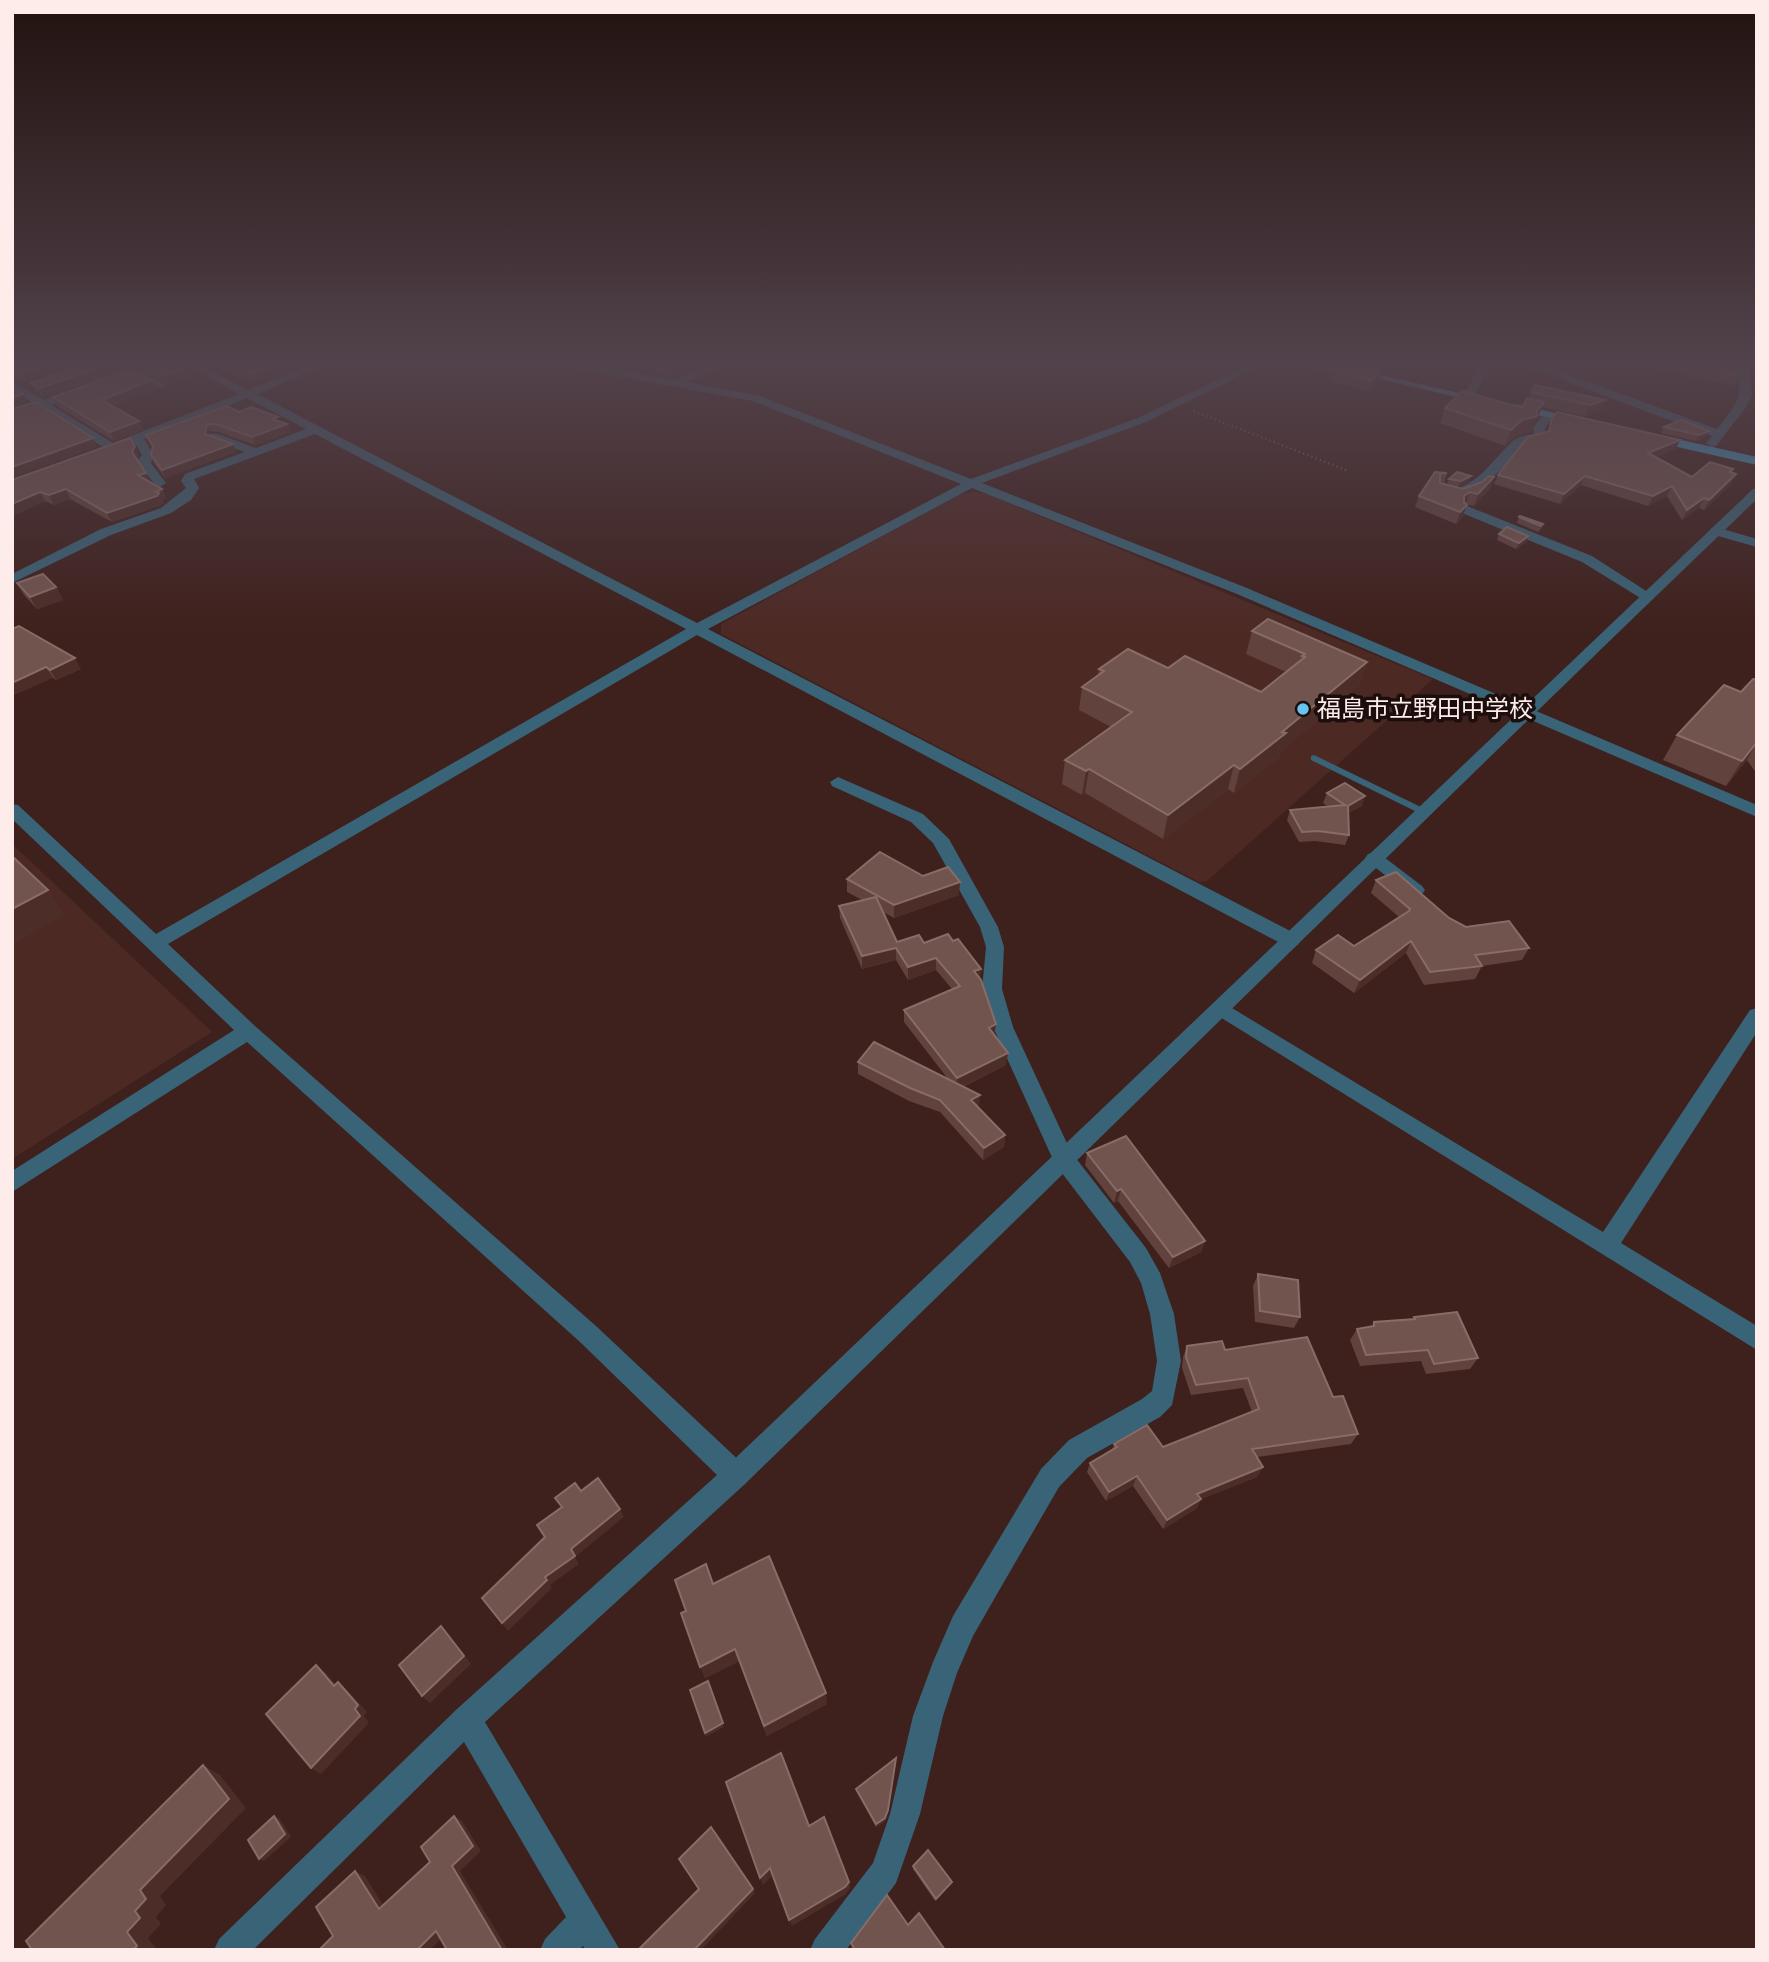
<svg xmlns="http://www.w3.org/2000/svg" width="1769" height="1962" font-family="'Nunito Sans','Noto Sans JP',sans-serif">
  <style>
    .built { fill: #4d2924 }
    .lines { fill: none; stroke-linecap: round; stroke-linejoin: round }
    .path { stroke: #836966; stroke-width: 2.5; stroke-dasharray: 1 3.5; stroke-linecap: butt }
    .service { fill: #396377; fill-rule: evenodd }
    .minor { fill: #396377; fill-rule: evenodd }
    .tertiary { fill: #396377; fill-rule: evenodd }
    .primary { fill: #3a9ac3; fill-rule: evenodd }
    .wall { fill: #61423d }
    .shaded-wall { fill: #4c2d28 }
    .building { fill: #72544f; stroke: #876c68; stroke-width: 2 }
    .poi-dot { fill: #66c4ef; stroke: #1c0e0c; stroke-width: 2.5 }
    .labels { text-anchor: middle; stroke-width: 7; stroke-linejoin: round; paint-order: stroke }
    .poi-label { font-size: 24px; fill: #fdece9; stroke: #1c0e0c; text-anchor: start }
  </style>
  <rect width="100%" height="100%" fill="#3e201c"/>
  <!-- built -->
  <g class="built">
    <polygon points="973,492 984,493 1433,679 1207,881 1199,882 721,634 721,624 959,495"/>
    <polygon points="12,844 212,1032 12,1159"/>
  </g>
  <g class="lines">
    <!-- path -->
    <polyline class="path" points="1194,411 1346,470"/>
    <!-- service -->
    <polygon class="service" points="1314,755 1425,809 1427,811 1425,813 1419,813 1311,760 1311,756"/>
    <!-- minor -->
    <g class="minor">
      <polygon points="180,361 193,361 248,390 320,361 335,361 257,394 697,623 961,484 753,401 552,364 547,361 570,361 675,380 718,361 732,361 688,382 760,396 971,479 1138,418 1256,361 1270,361 1146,422 982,483 1247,588 1757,805 1757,817 1237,594 972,488 708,629 1298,935 1300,940 1298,945 1284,945 697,635 168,944 255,1026 596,1326 745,1466 749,1475 745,1484 485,1722 620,1950 586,1950 583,1946 579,1950 540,1950 545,1939 566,1917 464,1742 253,1950 214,1950 219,1939 457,1709 717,1475 580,1342 247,1042 12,1192 12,1171 234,1030 12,819 12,804 18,805 156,934 686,629 315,434 194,479 199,488 191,500 171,513 111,535 12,583 12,574 101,529 161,508 186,488 181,481 185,474 245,452 210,440 210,434 218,434 256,448 306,429 247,398 144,439 154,455 151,463 166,483 160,487 156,486 139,464 138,460 142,455 135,443 107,454 101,450 103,447 41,408 12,418 12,411 34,404 12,390 12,382 44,400 73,390 81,390 81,394 51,405 113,443 239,394"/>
      <polygon points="1482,361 1492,361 1473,399 1465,399 1463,397"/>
      <path d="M1512,361H1528L1554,369L1717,429C1741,399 1741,399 1738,361H1748L1752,395L1746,407L1716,446L1712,447L1706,443L1712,436Z"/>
      <polygon points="129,370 137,370 168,386 162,389 133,376 125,376 123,374"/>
      <path d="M1544,413L1554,415L1545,428L1544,439L1523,444L1507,464L1477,491L1460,498L1450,496V490C1479,485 1492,460 1513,441C1518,436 1527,435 1534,434L1533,428Z"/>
      <polygon points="1467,506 1592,556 1654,596 1647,600 1642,599 1582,562 1462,513 1461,510"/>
      <polygon points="1716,527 1757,539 1757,547 1711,534 1711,528"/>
      <polygon points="838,777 923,814 949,839 998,927 1004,947 1002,989 1013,1027 1071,1152 1146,1248 1160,1273 1174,1314 1181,1361 1172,1405 1160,1417 1087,1458 1059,1487 997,1594 973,1636 957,1673 943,1716 920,1814 896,1883 846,1950 810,1950 815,1939 873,1863 890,1814 913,1716 933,1662 953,1616 1041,1469 1069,1440 1142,1399 1152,1391 1157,1361 1150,1314 1141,1283 1130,1262 1055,1164 1010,1065 993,1027 982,989 986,947 980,927 933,843 911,822 832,786 830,782"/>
      <polygon points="1374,852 1380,854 1422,886 1425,890 1422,894 1410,894 1368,862 1365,858 1368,854"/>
      <polygon points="1222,1002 1603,1232 1750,1010 1757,1008 1757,1032 1621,1243 1757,1326 1757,1350 1215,1014 1212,1009 1215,1004"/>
    </g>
    <!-- tertiary -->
    <path class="tertiary" d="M1757,488V499C1417,825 1083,1156 745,1484L736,1488L727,1484L723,1475L727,1466L1753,489Z"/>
    <!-- primary -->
    <g class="primary">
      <polygon points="1303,361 1323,361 1488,400 1482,403"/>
      <polygon points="1515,404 1582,419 1584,421 1578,424 1511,409 1511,405"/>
      <polygon points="1655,434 1757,457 1757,465 1651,441 1651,435"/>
    </g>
  </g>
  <!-- wall -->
  <g class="wall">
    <polygon points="12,361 87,361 21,383 12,380"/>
    <polygon points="92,361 187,361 198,374 168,384 132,367 44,397 35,392 31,383"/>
    <polygon points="199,361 277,361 284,371 254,383"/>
    <polygon points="599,361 652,361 640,368 628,369"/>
    <polygon points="657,361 709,361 672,377 655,374 654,363"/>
    <polygon points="1300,361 1392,361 1385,372 1381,371 1378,381 1368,392 1329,380 1330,373 1299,366"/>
    <polygon points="1649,361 1740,361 1738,376 1734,385 1646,367"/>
    <polygon points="151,380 155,389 113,406 139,421 143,430 114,441 57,406 53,397"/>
    <polygon points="1531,392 1605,400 1600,411 1585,416 1542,407 1531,432 1516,436 1505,446 1440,423 1445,408 1522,408 1529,398"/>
    <polygon points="239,412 287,424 290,432 255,445 219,432 210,431 209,436 233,444 235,452 165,478 154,463 151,455 153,448 146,435"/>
    <polygon points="1551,420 1676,449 1656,457 1692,477 1733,469 1731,472 1732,483 1704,510 1699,508 1682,520 1667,496 1648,506 1581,485 1560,504 1494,484 1498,475 1547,432"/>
    <polygon points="1664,427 1707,437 1696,441 1661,433"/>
    <polygon points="135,446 139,455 137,460 150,482 162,489 166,498 162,500 164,503 161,505 112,522 70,499 54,505 45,501 12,516 12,480"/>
    <polygon points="1435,472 1447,473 1444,484 1447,485 1449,479 1469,482 1458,487 1463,489 1494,477 1490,489 1474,506 1466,504 1463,516 1456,524 1415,507 1419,496"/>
    <polygon points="1519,517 1543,524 1540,530 1538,532 1517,523"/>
    <polygon points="1499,534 1528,536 1526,542 1516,549 1497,540"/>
    <polygon points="17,583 56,587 63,600 37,609 24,595"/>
    <polygon points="12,629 81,669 56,680 53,678"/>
    <polygon points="1252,631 1367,662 1359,685 1281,751 1279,757 1234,793 1228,789 1163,839 1085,793 1082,795 1062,784 1065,760 1111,727 1079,710 1082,687 1098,675 1099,669 1261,692 1286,672 1246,654"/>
    <polygon points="1757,680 1757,774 1747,760 1726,786 1663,760 1677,735"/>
    <polygon points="1327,793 1362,806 1348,813 1349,835 1345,845 1315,841 1299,842 1287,820 1290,810 1329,807 1323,803"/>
    <polygon points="847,879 959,895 894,918 883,912 897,942 924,943 980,978 996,1024 994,1036 1006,1065 963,1087 979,1108 1005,1135 1004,1147 983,1160 940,1112 909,1101 858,1074 858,1062 948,1079 904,1022 904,1010 952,989 936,970 908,980 896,960 862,969 840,918 839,906 862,900 847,892"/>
    <polygon points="1376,880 1466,927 1529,948 1522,960 1482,966 1475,979 1424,985 1406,953 1354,993 1312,963 1316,950 1354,946 1399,917 1371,893"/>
    <polygon points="1087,1153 1205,1241 1201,1252 1169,1268 1118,1201 1114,1203 1085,1165"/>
    <polygon points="1258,1274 1300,1317 1294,1328 1255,1322 1253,1286"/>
    <polygon points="1414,1317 1478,1358 1470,1369 1426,1374 1421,1361 1360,1366 1350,1340 1357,1329 1372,1326 1374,1322 1412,1320"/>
    <polygon points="1187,1346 1225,1350 1333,1397 1358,1434 1351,1444 1257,1457 1263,1467 1257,1477 1201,1499 1196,1509 1163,1529 1133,1486 1106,1501 1087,1472 1090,1463 1112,1450 1114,1444 1163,1447 1252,1412 1243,1388 1191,1395 1182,1368 1183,1357"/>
    <polygon points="713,1584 827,1704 767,1736 739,1661 705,1678 686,1611"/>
    <polygon points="896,1761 887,1813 885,1821 876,1827 857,1792 856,1789"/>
    <polygon points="913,1866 951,1884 935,1901 913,1869"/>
  </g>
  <!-- shaded-wall -->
  <g class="shaded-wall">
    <polygon points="58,361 87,361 21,383 17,375"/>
    <polygon points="120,361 130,361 132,367 44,397 40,388"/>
    <polygon points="639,361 652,361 640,368"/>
    <polygon points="684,361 709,361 672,377 671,366"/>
    <polygon points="1389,361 1392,361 1392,364 1385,372"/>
    <polygon points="281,363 284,371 254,383 251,374"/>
    <polygon points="194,365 198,374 168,384 165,375"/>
    <polygon points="1381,370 1378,381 1368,392 1371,381"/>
    <polygon points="151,380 155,389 106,409 102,400"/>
    <polygon points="23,394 27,402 12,409 12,398"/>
    <polygon points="1605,400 1600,411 1585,416 1590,405"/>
    <polygon points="1544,402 1531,432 1516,436 1505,446 1511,430 1522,420 1537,410"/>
    <polygon points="139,421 143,430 114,441 110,432"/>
    <polygon points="207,424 210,431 208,442 205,434"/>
    <polygon points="287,424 290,432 255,445 252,437"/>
    <polygon points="1709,431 1707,437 1696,441 1699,435"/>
    <polygon points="93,438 97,447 12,478 12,467"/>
    <polygon points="1680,440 1676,449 1643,462 1648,453"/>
    <polygon points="233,444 235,452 165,478 162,470"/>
    <polygon points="135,446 139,455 136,461 132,452"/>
    <polygon points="146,473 150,482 138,475"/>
    <polygon points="1736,474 1732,483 1704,510 1709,500"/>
    <polygon points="1471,476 1469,482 1458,487 1461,481"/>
    <polygon points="1585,476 1581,485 1560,504 1564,494"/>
    <polygon points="1494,477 1490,489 1474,506 1478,494"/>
    <polygon points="1672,486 1667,496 1648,506 1653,496"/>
    <polygon points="66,489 70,499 54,505 49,495"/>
    <polygon points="162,489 166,498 162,500 164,503 161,505 112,522 107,513"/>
    <polygon points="40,492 45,501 12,516 12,504"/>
    <polygon points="1470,492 1466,504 1460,508 1464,496"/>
    <polygon points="1704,498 1699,508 1682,520 1687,510"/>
    <polygon points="1467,505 1463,516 1456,524 1460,512"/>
    <polygon points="1528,536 1526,542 1516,549 1519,543"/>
    <polygon points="56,587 63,600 37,609 30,597"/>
    <polygon points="75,658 81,669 56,680 50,670"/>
    <polygon points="1367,662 1359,685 1281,751 1279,757 1234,793 1240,769 1282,732"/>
    <polygon points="46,667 53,678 12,696 12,683"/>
    <polygon points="1757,742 1747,760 1726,786 1742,761"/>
    <polygon points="1234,765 1228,789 1163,839 1168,815"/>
    <polygon points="1089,769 1085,793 1082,795 1086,771"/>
    <polygon points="1365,796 1362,806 1345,815 1348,806"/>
    <polygon points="960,882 959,895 894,918 894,905"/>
    <polygon points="48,890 65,915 12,945 12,909"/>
    <polygon points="1411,941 1406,953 1354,993 1360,980"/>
    <polygon points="896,948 896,960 862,969 862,956"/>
    <polygon points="936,958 936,970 908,980 908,967"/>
    <polygon points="981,969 980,981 974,971"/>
    <polygon points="996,1024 994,1036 989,1028"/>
    <polygon points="1008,1053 1006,1065 956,1090 957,1078"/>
    <polygon points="980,1095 979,1108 971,1100"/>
    <polygon points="1005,1135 1004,1147 983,1160 984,1148"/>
    <polygon points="1121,1189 1118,1201 1114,1203 1117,1191"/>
    <polygon points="1205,1241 1201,1252 1169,1268 1173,1257"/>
    <polygon points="1263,1467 1257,1477 1201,1499 1196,1509 1163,1529 1167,1520 1197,1494"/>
    <polygon points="1137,1476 1133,1486 1106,1501 1109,1492"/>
    <polygon points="620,1509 624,1517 575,1557 579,1564 550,1585 552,1588 508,1631 502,1623 571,1549"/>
    <polygon points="441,1626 471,1664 430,1703 422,1696"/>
    <polygon points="735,1649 739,1661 705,1678 700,1667"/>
    <polygon points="316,1665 325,1672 344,1694 334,1686"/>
    <polygon points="708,1681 724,1727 706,1737 705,1733"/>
    <polygon points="338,1682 347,1690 367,1712 364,1716 369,1723 321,1774 311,1768 355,1709"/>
    <polygon points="826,1693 827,1704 767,1736 764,1726"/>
    <polygon points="896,1761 887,1813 885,1821 876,1827"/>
    <polygon points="203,1765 220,1775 246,1808 160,1896 166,1905 156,1917 161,1924 148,1938 157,1950 133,1950 127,1932 135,1911 140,1890"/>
    <polygon points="274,1816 280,1819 291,1837 264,1861 259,1859"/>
    <polygon points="454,1816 462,1821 481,1851 460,1871 508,1950 502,1950 452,1866"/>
    <polygon points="770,1868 773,1875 763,1885 760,1878"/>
    <polygon points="355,1871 365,1876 389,1914 379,1909"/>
    <polygon points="849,1882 850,1888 846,1894 792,1926 789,1920"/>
    <polygon points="753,1889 755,1893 701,1950 694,1950"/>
    <polygon points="436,1931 445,1935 430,1950 417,1950"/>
  </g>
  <!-- building -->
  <g class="building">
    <polygon points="12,361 58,361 17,375 12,373"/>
    <polygon points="92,361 120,361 40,388 31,383"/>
    <polygon points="135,361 187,361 194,365 165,375"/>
    <polygon points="217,361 277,361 281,363 251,374"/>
    <polygon points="657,361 684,361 671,366 654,363"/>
    <polygon points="1327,361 1342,361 1381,370 1371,381 1331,369 1340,364"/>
    <polygon points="1663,361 1740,361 1741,368 1738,376"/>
    <polygon points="128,370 151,380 102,400 139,421 110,432 53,397"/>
    <polygon points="1535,385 1605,400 1590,405 1531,392"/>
    <polygon points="12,387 23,394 12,398"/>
    <polygon points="1462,391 1522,408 1527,398 1544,402 1537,410 1537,416 1522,420 1511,430 1445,408"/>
    <polygon points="36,402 93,438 12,467 12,409"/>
    <polygon points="227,406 239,412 251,407 278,417 272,419 287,424 252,437 216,424 207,424 205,434 233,444 162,470 151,455 153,446 146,435"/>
    <polygon points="1557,412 1680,440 1648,453 1692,477 1710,462 1733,469 1730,472 1736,474 1709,500 1704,498 1687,510 1672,486 1653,496 1585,476 1564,494 1498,475 1528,437 1550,431 1551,420"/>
    <polygon points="1681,420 1709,431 1699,435 1664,427"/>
    <polygon points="130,438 135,446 132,452 146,473 138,475 162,489 156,492 159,493 157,496 107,513 66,489 49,495 40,492 12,504 12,480"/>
    <polygon points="1435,472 1447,473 1440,474 1440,483 1463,489 1482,482 1489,476 1494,477 1478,494 1470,492 1464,496 1464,502 1467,505 1460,512 1419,496"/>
    <polygon points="1457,472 1471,476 1461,481 1449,479"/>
    <polygon points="1520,516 1543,524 1541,526 1519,517"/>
    <polygon points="1507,527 1528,536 1519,543 1499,534"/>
    <polygon points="43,574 56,587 30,597 17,583"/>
    <polygon points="1268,619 1367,662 1282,732 1286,733 1240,769 1234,765 1168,815 1089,769 1086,771 1065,760 1132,712 1082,687 1104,671 1099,669 1128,649 1168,668 1185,656 1261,692 1305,657 1302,656 1305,654 1252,631"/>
    <polygon points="19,626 75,658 50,670 46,667 12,683 12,629"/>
    <polygon points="1753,679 1757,680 1757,742 1742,761 1677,735 1724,685 1741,692"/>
    <polygon points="1345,783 1365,796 1348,806 1349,835 1318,831 1302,832 1290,810 1345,805 1327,793"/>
    <polygon points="880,852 923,876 948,867 960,882 894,905 847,879"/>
    <polygon points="12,856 48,890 12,909"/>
    <polygon points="1396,872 1449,918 1466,927 1509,921 1529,948 1475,955 1482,966 1430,972 1411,941 1360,980 1316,950 1338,935 1354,946 1409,911 1410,909 1376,880"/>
    <polygon points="876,897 897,942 919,935 924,943 948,934 953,941 958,939 981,969 974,971 981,980 996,1024 989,1028 1008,1053 957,1078 904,1010 960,986 936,958 908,967 896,948 862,956 839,906"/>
    <polygon points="874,1042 980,1095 971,1100 1005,1135 984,1148 940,1100 910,1088 858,1062"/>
    <polygon points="1126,1136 1205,1241 1173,1257 1121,1189 1117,1191 1087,1153"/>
    <polygon points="1258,1274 1298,1280 1300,1317 1260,1311"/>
    <polygon points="1457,1312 1478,1358 1434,1364 1428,1350 1366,1355 1357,1329 1374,1326 1374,1322 1415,1319 1414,1317"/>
    <polygon points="1307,1337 1333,1397 1343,1396 1358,1434 1252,1449 1263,1467 1197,1494 1201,1499 1167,1520 1137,1476 1109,1492 1090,1463 1117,1447 1114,1444 1147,1425 1163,1447 1259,1409 1248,1378 1196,1385 1186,1357 1187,1346 1222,1341 1225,1350"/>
    <polygon points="598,1478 620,1509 571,1549 575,1556 545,1577 547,1580 502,1623 482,1598 545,1537 537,1525 562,1507 555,1498 575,1483 581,1491"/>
    <polygon points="769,1556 826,1693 764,1726 735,1649 700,1667 681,1613 686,1611 675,1580 706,1564 713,1584"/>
    <polygon points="441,1626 464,1656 422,1696 399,1665"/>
    <polygon points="316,1665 334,1686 338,1682 358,1705 355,1709 360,1716 311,1768 266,1714"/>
    <polygon points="708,1681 723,1723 705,1733 690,1690"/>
    <polygon points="781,1753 809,1826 824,1817 849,1882 845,1887 789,1920 770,1868 760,1878 726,1782"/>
    <polygon points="896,1758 888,1810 885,1818 876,1824 856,1789"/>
    <polygon points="203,1765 229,1799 140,1890 146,1899 135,1911 140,1918 127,1932 137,1946 133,1950 32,1950 26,1941"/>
    <polygon points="274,1816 285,1834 259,1859 248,1840"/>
    <polygon points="454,1816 473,1846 452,1866 502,1950 447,1950 436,1931 417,1950 319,1950 333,1936 316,1907 355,1871 379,1909 430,1862 421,1847"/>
    <polygon points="711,1827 753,1889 694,1950 638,1950 699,1889 679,1859"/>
    <polygon points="928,1850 952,1882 936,1899 913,1866"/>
    <polygon points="887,1895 908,1925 919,1913 945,1950 855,1950 851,1943"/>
  </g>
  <!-- sky -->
  <linearGradient id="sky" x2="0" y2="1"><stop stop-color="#22120f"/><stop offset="0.57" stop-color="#52424b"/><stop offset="1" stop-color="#52424b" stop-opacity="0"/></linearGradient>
  <rect width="1769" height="636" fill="url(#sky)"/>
  <!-- markers -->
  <circle class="poi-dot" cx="1303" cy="709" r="7"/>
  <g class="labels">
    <!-- poi labels -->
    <g class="poi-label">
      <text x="1317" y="717">福島市立野田中学校</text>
    </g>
  </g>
  <!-- border -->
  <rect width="1769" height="1962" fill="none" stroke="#fdece9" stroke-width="28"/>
</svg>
